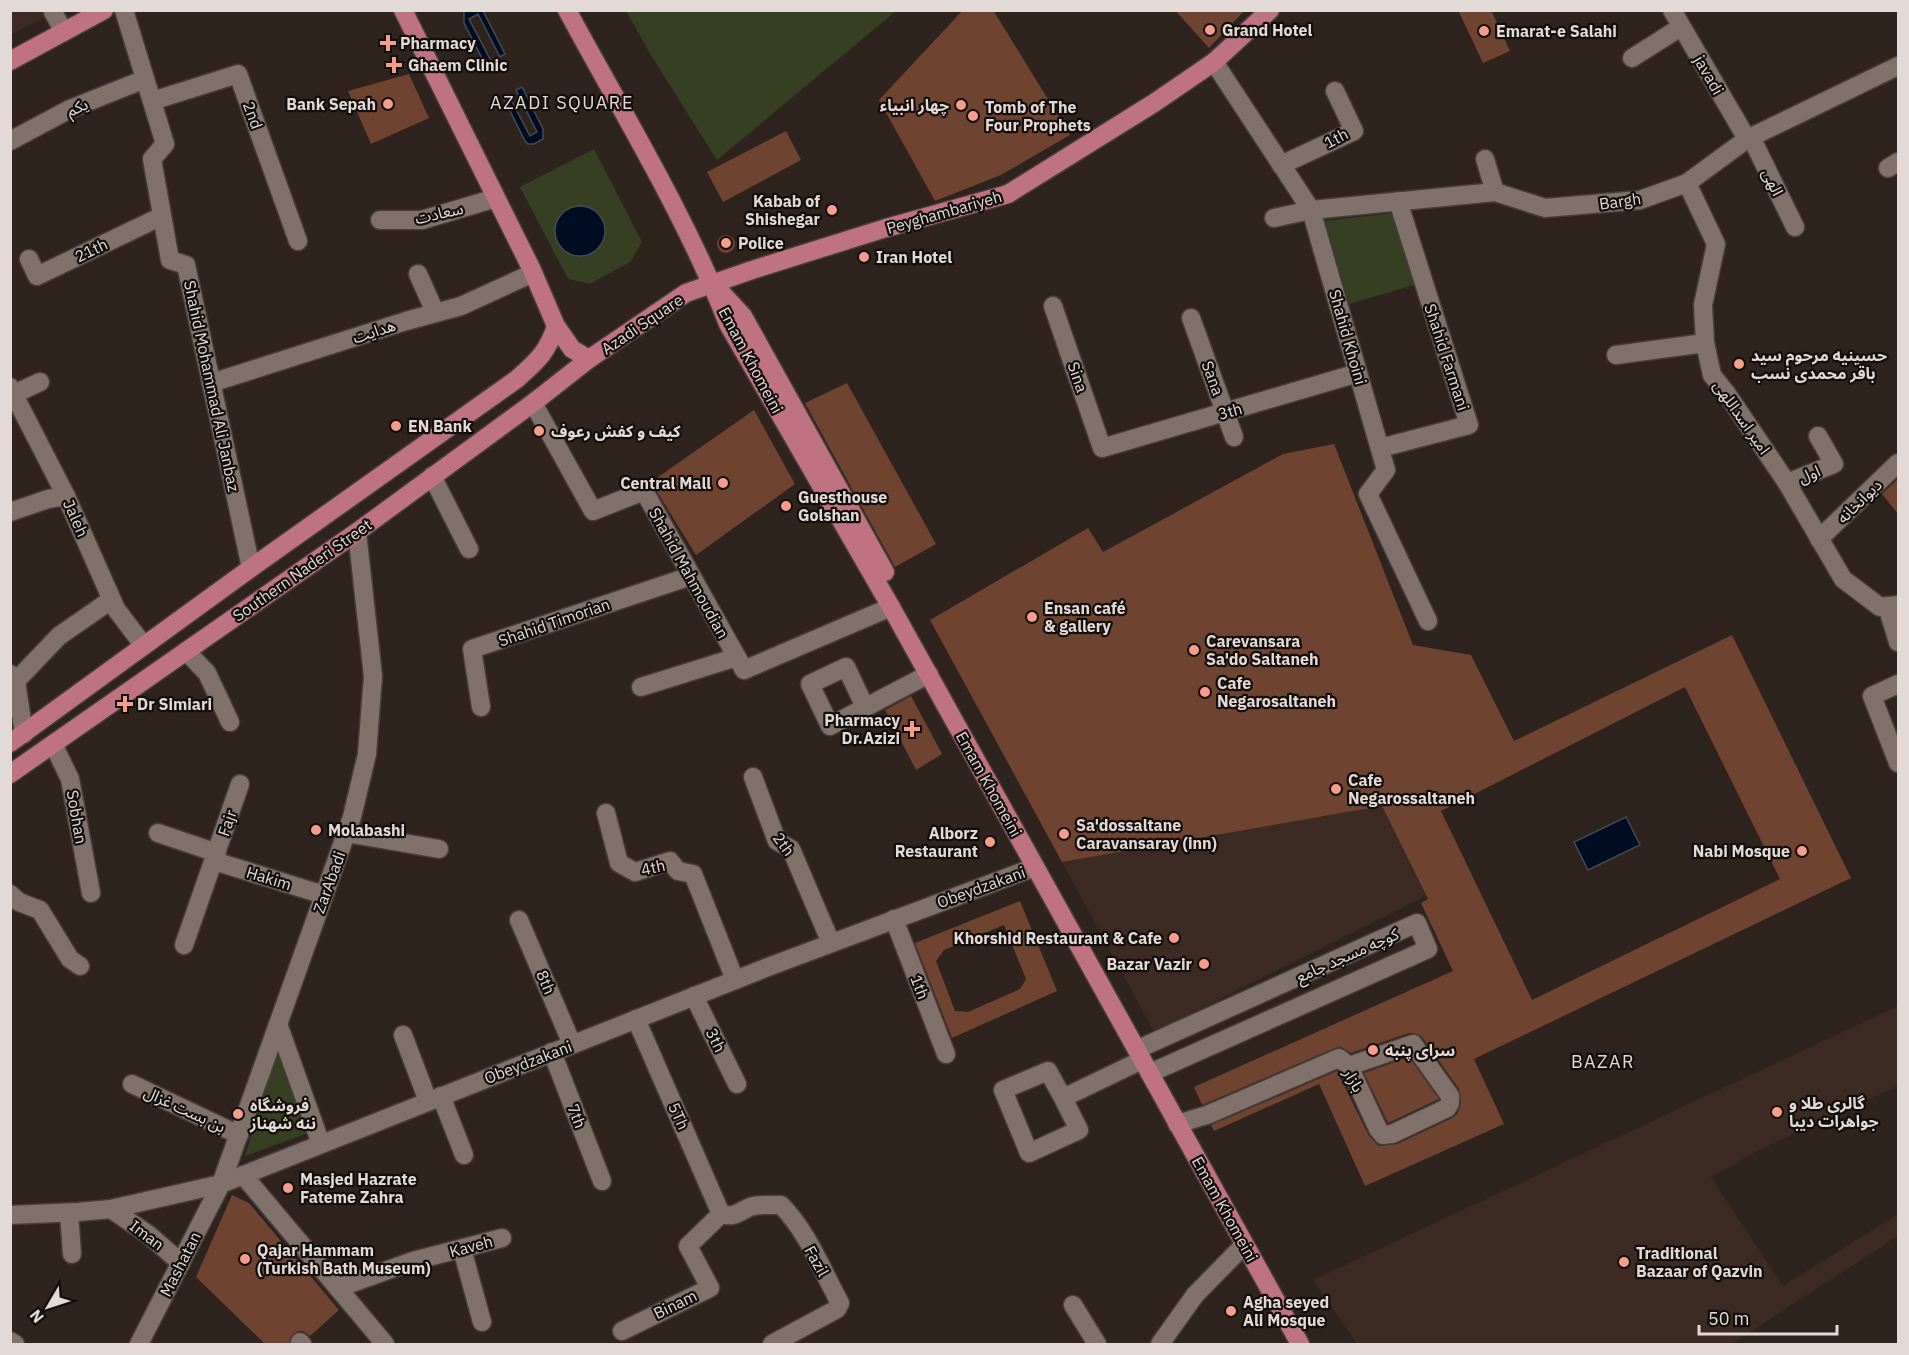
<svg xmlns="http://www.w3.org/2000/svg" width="1909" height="1355" font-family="'IBM Plex Sans','Noto Sans Arabic',sans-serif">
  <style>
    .built { fill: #3d2a22 }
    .green { fill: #373f23 }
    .water { fill: #000c21; stroke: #444a57; stroke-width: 1.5 }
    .building { fill: #6e4431; fill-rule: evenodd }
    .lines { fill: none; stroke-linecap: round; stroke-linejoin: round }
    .minor-casing { stroke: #483d39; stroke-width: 21 }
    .major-casing { stroke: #483d39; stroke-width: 21 }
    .minor { stroke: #80716a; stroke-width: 18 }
    .major { stroke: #bf7380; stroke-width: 18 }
    .poi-dot { fill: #f49d8b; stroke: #130e0b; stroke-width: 2 }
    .labels { text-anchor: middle; stroke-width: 4.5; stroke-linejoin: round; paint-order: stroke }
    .poi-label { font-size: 16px; font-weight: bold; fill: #e3dad6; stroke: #130e0b; text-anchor: start }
    .street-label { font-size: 16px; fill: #e3dad6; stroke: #130e0b }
    .neighbourhood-label { font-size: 18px; letter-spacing: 1.5px; fill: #e3dad6; stroke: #130e0b }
  </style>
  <rect width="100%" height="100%" fill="#2f231d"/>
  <!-- built -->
  <g class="built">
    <polygon points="11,11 55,11 11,35"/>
    <polygon points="1382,806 1426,896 1154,1032 1062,862"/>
    <polygon points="1898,1006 1898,1086 1763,1148 1711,1177 1783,1286 1898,1214 1898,1236 1732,1344 1357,1344 1313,1280"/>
  </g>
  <!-- green -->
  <g class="green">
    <polygon points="626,11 896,11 717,160 652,57"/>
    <polygon points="594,149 642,242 630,262 590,284 568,279 520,187"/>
    <polygon points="1393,213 1414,285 1349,304 1325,221"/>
    <polygon points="279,1047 308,1133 245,1156"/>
  </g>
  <!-- water -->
  <g class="water">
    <polygon points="467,10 483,11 505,54 500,57 478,14 469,19 491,61 485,64 464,23 464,12"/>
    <polygon points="522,87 543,129 543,139 534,144 528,144 525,141 503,97 508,94 530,136 537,132 516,90"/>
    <circle cx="580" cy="231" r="25"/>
    <polygon points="1626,817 1640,845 1588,870 1574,842"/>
  </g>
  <!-- building -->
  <g class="building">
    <polygon points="963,10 993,10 1070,135 1001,175 935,201 879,100"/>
    <polygon points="1175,10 1245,10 1209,48"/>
    <polygon points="1458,10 1491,10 1510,51 1483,63"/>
    <polygon points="409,74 429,118 371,144 348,91"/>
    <polygon points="786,131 801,160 723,202 707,172"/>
    <circle cx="726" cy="244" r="9"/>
    <polygon points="847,383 936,544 895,567 805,403"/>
    <polygon points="754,410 795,484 696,555 651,482"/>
    <path d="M1334,444L1413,645L1471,655L1514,741L1732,635L1851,878L1474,1059L1504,1124L1365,1186L1319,1084L1214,1131L1211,1125L1337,1071L1369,1136L1379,1146L1397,1144L1452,1118L1457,1114L1461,1104L1459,1089L1422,1037L1417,1034L1409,1033L1351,1053L1341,1047L1335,1048L1202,1105L1194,1087L1453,971L1421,903L1428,899L1382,806L1062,862L930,620L1088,528L1103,552L1283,454ZM1685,687L1780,879L1532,1000L1441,811Z"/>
    <polygon points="1899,478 1899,515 1882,494"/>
    <polygon points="911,696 942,754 916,770 885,710"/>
    <path d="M1020,901L1057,991L952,1038L915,943ZM1004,925L1026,979L1020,989L968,1012L955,1011L936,961L944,950Z"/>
    <polygon points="1409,1057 1439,1099 1388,1123 1364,1073"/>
    <polygon points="232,1195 249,1203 339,1310 310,1336 303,1331 298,1331 292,1335 289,1344 265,1344 196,1277"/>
  </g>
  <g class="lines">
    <defs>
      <g id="minor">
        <polyline points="124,10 165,144 152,159 170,260 186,265 251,568"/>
        <polyline points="1672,10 1747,139"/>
        <polyline points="53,12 64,32"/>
        <polyline points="1632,58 1681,27"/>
        <polyline points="1214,62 1311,210 1386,470 1368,494 1428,621"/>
        <polyline points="152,101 238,74 298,241"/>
        <polyline points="1751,137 1795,227"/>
        <polyline points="10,141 70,109 145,79"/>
        <polyline points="1485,159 1495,192"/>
        <polyline points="1281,165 1354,131 1335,91"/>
        <polyline points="1888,168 1898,162"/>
        <polyline points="1687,183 1716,244 1703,305 1705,343 1712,375 1727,394 1787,483 1843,579 1880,607 1898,605"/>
        <polyline points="1274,218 1311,210 1495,192 1545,208 1640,200 1687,183 1747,139 1898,66"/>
        <polyline points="380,220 422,220 496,198"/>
        <polyline points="29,259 37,276 162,216"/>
        <polyline points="418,274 435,312"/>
        <polyline points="1053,306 1102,448 1358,373"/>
        <polyline points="1191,318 1234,437"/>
        <polyline points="1616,355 1705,343"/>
        <polyline points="211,383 406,321 461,306 533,273"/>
        <polyline points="10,387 66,496 116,609 144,646"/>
        <polyline points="14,394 40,382"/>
        <polyline points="533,403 593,511 644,491 744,670 891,607"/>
        <polyline points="1380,448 1469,425 1398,201"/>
        <polyline points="432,476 469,549"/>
        <polyline points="1787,483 1834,464 1818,436"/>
        <polyline points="10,512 48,499 66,496"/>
        <polyline points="1819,539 1898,463"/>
        <polyline points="1887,606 1898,642"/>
        <polyline points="186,651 207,673 230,722"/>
        <polyline points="10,674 16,681 24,734"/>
        <polyline points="16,681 59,636 111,600"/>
        <polyline points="1898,684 1872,696 1898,763"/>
        <polyline points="641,687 737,657"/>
        <polyline points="481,707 472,649 691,576"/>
        <polyline points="865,707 846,667 810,684 830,726 929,674"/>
        <polyline points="53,744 70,779 91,893"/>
        <polyline points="753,777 777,841 791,849 831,943"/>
        <polyline points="606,813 619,863 635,872 670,861 678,871 693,874 735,980"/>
        <polyline points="158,833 217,853"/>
        <polyline points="346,833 439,849"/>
        <polyline points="214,861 324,895"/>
        <polyline points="10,894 19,902 40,910 70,959 80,966"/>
        <polyline points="894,919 946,1054"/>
        <polyline points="519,920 572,1044"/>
        <polyline points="184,945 240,784"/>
        <polyline points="694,996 737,1084"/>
        <polyline points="636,1019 721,1214"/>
        <polyline points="278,1024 321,1144"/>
        <polyline points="403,1035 428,1101"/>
        <polyline points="1147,1045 1417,923 1428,949 1159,1069"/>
        <polyline points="552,1052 602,1181"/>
        <polyline points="132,1084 239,1135"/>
        <polyline points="441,1096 464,1155"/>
        <polyline points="1063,1098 1048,1071 1003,1090 1029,1153 1079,1130 1063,1098 1142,1060"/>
        <polyline points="1177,1124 1207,1115 1339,1058 1349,1066 1378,1129 1383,1135 1392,1134 1447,1108 1450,1103 1450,1096 1413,1044 1349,1066"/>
        <polyline points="243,1175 385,1344"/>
        <polyline points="111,1209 149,1235 181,1263"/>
        <polyline points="69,1213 72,1254"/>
        <path d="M721,1214C735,1218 738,1212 750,1207C759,1204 771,1205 781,1205C807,1231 822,1270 840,1303L837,1309L772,1344"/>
        <polyline points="10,1215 78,1212 111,1209 221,1184 768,967 1035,867"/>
        <polyline points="462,1249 482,1322"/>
        <polyline points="338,1288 413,1261 502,1238"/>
        <polyline points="1073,1305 1097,1344"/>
        <polyline points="622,1331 710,1288 688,1246 721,1214"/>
        <polyline points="10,1341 15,1344"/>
        <polyline points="300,1342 302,1344"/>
        <polyline points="139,1344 221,1184 352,817 367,754 373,676 357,532"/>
        <polyline points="1160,1344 1195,1295 1244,1245"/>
      </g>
      <g id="major">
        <polyline points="403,10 532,270 556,326 572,349 589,359"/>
        <path d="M567,10C622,112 686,216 728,324L891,607L1300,1344"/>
        <polyline points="10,61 104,10"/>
        <polyline points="718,289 743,316 885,572"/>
        <path d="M10,743L251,568L517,379C537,361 547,353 556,326"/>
        <polyline points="10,774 357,532 533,403 589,359 686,293 752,270 886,228 1008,194 1154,103 1214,62 1270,10"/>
      </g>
    </defs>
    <!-- minor casing -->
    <use href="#minor" class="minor-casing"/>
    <!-- major casing -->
    <use href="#major" class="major-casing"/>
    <!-- minor -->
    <use href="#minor" class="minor"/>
    <!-- major -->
    <use href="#major" class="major"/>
  </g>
  <!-- markers -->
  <g class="poi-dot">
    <circle cx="1210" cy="30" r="6"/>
    <circle cx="1484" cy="31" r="6"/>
    <path d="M385 34h6v6h6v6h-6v6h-6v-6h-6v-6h6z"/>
    <path d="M391 56h6v6h6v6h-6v6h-6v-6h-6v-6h6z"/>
    <circle cx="388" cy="104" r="6"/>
    <circle cx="961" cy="105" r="6"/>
    <circle cx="973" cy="116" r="6"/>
    <circle cx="832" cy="210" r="6"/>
    <circle cx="726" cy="243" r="6"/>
    <circle cx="864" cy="257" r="6"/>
    <circle cx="1739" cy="364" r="6"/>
    <circle cx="396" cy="426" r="6"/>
    <circle cx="539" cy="431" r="6"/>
    <circle cx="723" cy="483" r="6"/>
    <circle cx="786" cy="506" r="6"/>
    <circle cx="1032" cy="617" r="6"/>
    <circle cx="1194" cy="650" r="6"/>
    <circle cx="1205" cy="692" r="6"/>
    <path d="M122 695h6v6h6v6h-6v6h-6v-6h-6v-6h6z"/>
    <path d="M909 720h6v6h6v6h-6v6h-6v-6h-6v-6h6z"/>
    <circle cx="1336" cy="789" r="6"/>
    <circle cx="316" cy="830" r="6"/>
    <circle cx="1064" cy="834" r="6"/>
    <circle cx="990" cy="842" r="6"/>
    <circle cx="1802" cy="851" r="6"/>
    <circle cx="1174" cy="938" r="6"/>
    <circle cx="1204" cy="964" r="6"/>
    <circle cx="1373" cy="1050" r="6"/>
    <circle cx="1777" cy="1112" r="6"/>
    <circle cx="238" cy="1114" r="6"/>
    <circle cx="288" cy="1188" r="6"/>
    <circle cx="245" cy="1259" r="6"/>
    <circle cx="1624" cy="1262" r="6"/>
    <circle cx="1231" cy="1311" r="6"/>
  </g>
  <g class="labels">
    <!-- poi labels -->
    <g class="poi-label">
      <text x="1222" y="36">Grand Hotel</text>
      <text x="1496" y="37">Emarat-e Salahi</text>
      <text x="400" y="49">Pharmacy</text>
      <text x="408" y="71">Ghaem Clinic</text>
      <text x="376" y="110" text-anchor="end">Bank Sepah</text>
      <text x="949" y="111" text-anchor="end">چهار انبیاء</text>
      <text x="985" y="113">Tomb of The<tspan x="985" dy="18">Four Prophets</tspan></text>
      <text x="820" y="207" text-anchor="end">Kabab of<tspan x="820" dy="18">Shishegar</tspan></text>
      <text x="738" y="249">Police</text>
      <text x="876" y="263">Iran Hotel</text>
      <text x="1751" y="361">حسینیه مرحوم سید<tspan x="1751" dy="18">باقر محمدی نسب</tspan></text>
      <text x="408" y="432">EN Bank</text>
      <text x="551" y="437">کیف و کفش رعوف</text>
      <text x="711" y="489" text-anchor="end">Central Mall</text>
      <text x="798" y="503">Guesthouse<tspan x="798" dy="18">Golshan</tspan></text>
      <text x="1044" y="614">Ensan café<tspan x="1044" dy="18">&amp; gallery</tspan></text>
      <text x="1206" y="647">Carevansara<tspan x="1206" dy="18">Sa'do Saltaneh</tspan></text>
      <text x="1217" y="689">Cafe<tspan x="1217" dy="18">Negarosaltaneh</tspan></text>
      <text x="137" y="710">Dr Simiari</text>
      <text x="900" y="726" text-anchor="end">Pharmacy<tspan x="900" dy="18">Dr.Azizi</tspan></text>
      <text x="1348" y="786">Cafe<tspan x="1348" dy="18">Negarossaltaneh</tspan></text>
      <text x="1076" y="831">Sa'dossaltane<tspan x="1076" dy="18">Caravansaray (inn)</tspan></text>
      <text x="328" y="836">Molabashi</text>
      <text x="978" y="839" text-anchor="end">Alborz<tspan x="978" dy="18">Restaurant</tspan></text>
      <text x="1790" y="857" text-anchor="end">Nabi Mosque</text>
      <text x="1162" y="944" text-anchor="end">Khorshid Restaurant &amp; Cafe</text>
      <text x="1192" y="970" text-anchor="end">Bazar Vazir</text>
      <text x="1385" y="1056">سرای پنبه</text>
      <text x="1789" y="1109">گالری طلا و<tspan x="1789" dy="18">جواهرات دیبا</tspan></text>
      <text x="250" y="1111">فروشگاه<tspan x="250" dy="18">ننه شهناز</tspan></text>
      <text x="300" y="1185">Masjed Hazrate<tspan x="300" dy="18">Fateme Zahra</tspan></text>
      <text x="257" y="1256">Qajar Hammam<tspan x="257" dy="18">(Turkish Bath Museum)</tspan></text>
      <text x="1636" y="1259">Traditional<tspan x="1636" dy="18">Bazaar of Qazvin</tspan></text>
      <text x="1243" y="1308">Agha seyed<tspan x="1243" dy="18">Ali Mosque</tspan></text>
    </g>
    <!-- street labels -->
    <g class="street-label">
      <text transform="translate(1709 75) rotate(60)" y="6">javadi</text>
      <text transform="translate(77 107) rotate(-24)" y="6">یکم</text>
      <text transform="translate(253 115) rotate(70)" y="6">2nd</text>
      <text transform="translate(1336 138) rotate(-28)" y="6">1th</text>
      <text transform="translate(1773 182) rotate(64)" y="6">الهی</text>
      <text transform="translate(1620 201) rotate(-8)" y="6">Bargh</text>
      <text transform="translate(944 212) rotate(-16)" y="6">Peyghambariyeh</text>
      <text transform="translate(439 213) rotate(-13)" y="6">سعادت</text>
      <text transform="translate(91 250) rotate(-26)" y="6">21th</text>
      <text transform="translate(642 324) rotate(-34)" y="6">Azadi Square</text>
      <text transform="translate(374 331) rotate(-18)" y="6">هدایت</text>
      <text transform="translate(1348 337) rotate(74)" y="6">Shahid Khoini</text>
      <text transform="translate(1447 357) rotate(72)" y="6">Shahid Farmani</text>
      <text transform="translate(751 360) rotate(62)" y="6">Emam Khomeini</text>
      <text transform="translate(1078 377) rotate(71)" y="6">Sina</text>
      <text transform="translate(1213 378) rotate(70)" y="6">Sana</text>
      <text transform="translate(212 386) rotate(78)" y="6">Shahid Mohammad Ali Janbaz</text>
      <text transform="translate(1230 411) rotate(-16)" y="6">3th</text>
      <text transform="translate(1742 417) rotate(55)" y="6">امیر اسداللهی</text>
      <text transform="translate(1809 474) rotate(-23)" y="6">اول</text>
      <text transform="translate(1859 501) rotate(-44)" y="6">دیوانخانه</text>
      <text transform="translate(76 518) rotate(66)" y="6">Jaleh</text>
      <text transform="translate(302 570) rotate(-35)" y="6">Southern Naderi Street</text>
      <text transform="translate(689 573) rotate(61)" y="6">Shahid Mahmoudian</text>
      <text transform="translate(554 622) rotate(-19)" y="6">Shahid Timorian</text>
      <text transform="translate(989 784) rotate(61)" y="6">Emam Khomeini</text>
      <text transform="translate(77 817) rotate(80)" y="6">Sobhan</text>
      <text transform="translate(227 823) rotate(-71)" y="6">Fajr</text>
      <text transform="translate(784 844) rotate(54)" y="6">2th</text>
      <text transform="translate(653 867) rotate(-12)" y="6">4th</text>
      <text transform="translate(269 878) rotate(17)" y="6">Hakim</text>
      <text transform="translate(329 882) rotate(-70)" y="6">ZarAbadi</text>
      <text transform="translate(981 887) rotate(-20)" y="6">Obeydzakani</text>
      <text transform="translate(1347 955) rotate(-24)" y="6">کوچه مسجد جامع</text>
      <text transform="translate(546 982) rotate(67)" y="6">8th</text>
      <text transform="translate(920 987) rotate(69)" y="6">1th</text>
      <text transform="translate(716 1040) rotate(64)" y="6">3th</text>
      <text transform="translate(528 1062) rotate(-21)" y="6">Obeydzakani</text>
      <text transform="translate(1354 1080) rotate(61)" y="6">بازار</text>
      <text transform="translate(185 1109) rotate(25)" y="6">بن بست غزال</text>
      <text transform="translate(577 1116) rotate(69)" y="6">7th</text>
      <text transform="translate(679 1116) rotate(66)" y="6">5Th</text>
      <text transform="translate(1225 1209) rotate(61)" y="6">Emam Khomeini</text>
      <text transform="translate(147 1235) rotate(37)" y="6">Iman</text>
      <text transform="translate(471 1246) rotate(-15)" y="6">Kaveh</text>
      <text transform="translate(817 1261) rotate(61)" y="6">Fazil</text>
      <text transform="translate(180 1264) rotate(-63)" y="6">Mashatan</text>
      <text transform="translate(675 1304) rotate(-26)" y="6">Binam</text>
    </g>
    <!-- neighbourhood labels -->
    <g class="neighbourhood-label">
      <text x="562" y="109">AZADI SQUARE</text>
      <text x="1603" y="1068">BAZAR</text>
    </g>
  </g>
  <!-- border -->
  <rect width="1909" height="1355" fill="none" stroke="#e3dad6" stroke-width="24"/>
  <!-- north arrow -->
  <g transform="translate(48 1307) rotate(231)" stroke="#130e0b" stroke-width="4.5" paint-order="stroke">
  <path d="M0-4.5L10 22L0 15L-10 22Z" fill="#e3dad6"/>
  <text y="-9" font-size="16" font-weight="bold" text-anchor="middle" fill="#e3dad6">N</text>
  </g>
  <!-- scale -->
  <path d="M1699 1325v9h138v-9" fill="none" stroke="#e3dad6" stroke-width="3"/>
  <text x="1708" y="1325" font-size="18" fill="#e3dad6" stroke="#130e0b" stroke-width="4.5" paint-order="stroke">50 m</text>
</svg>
